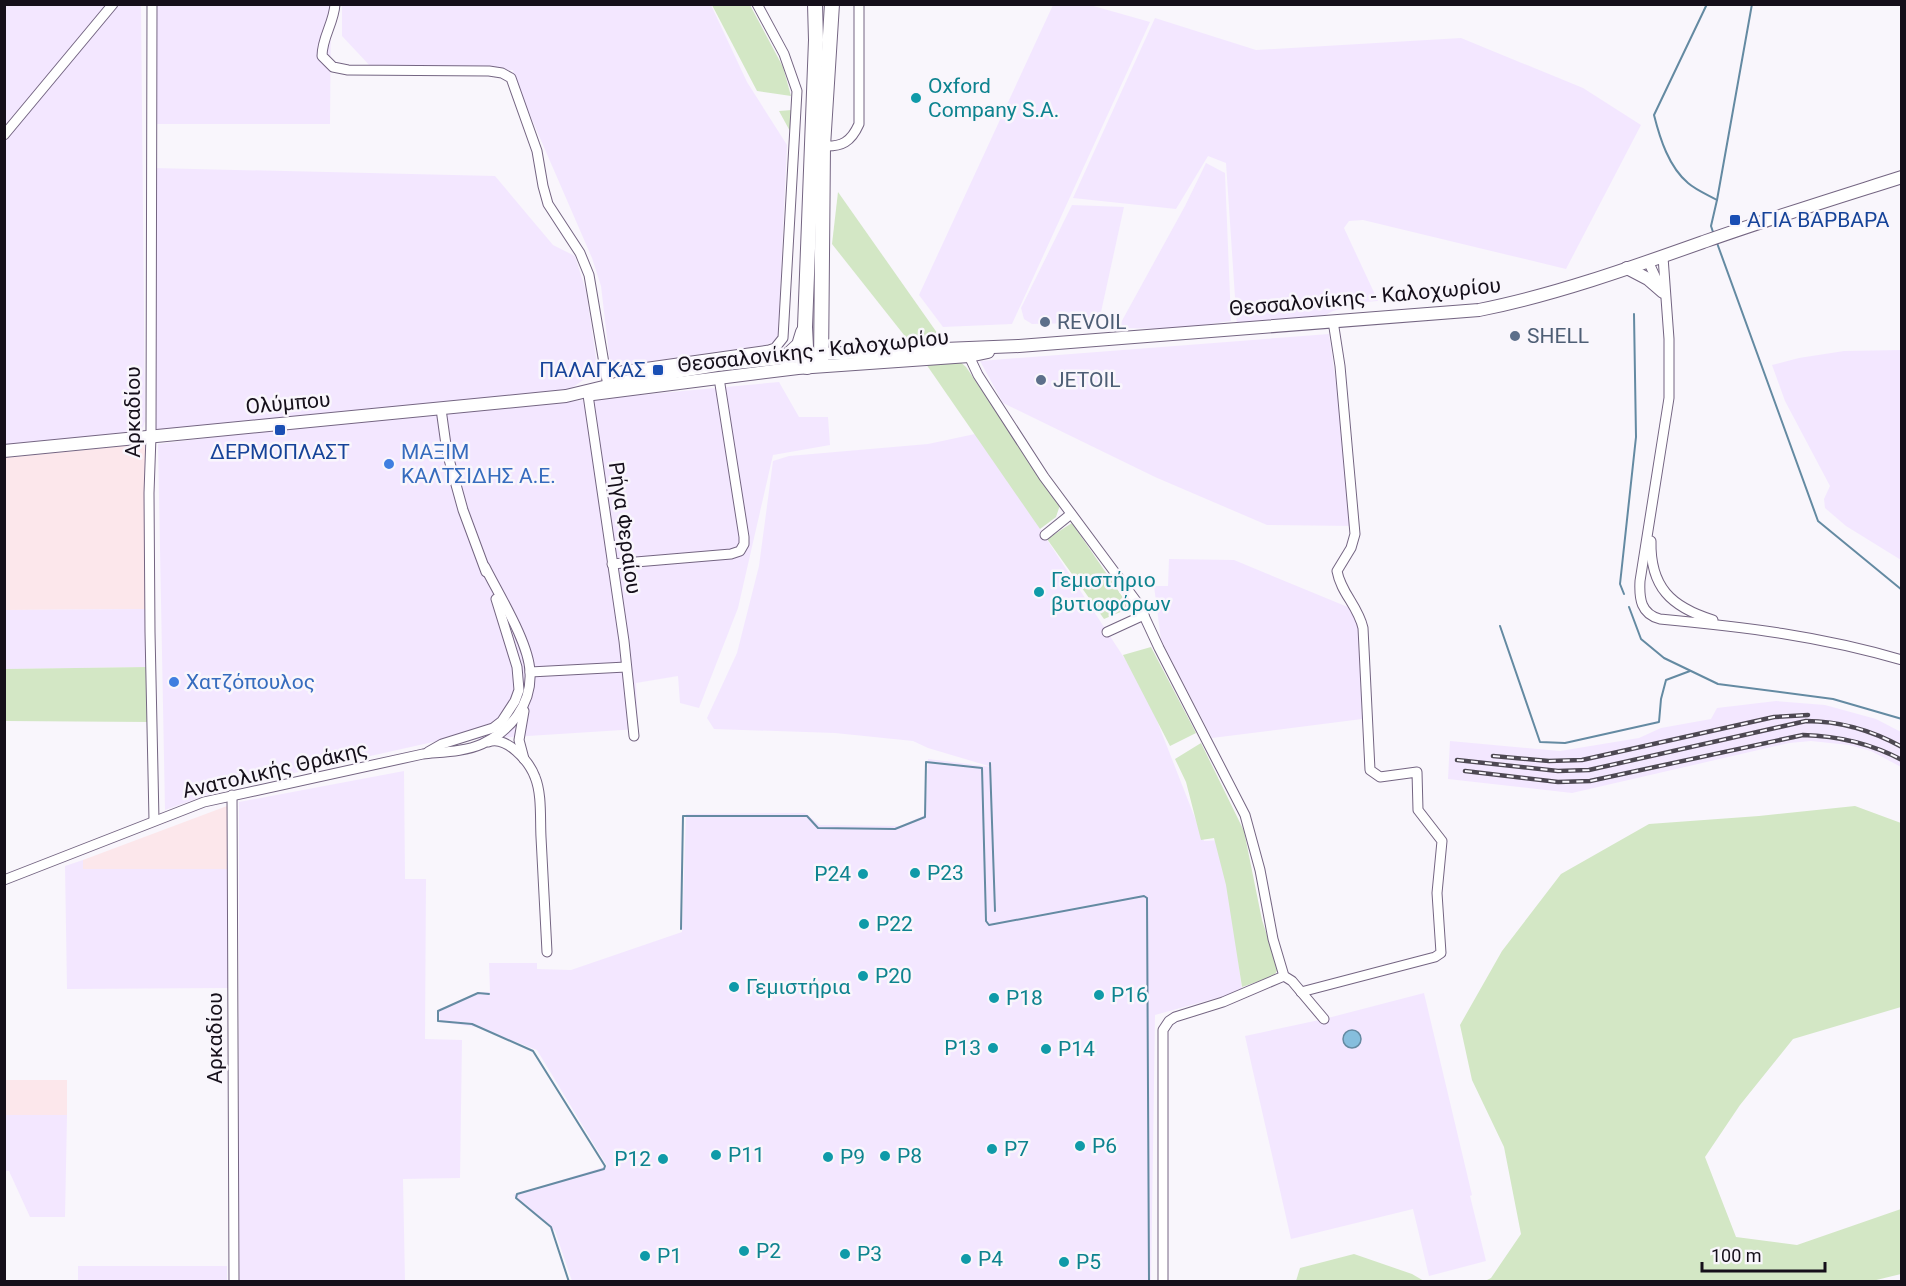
<svg xmlns="http://www.w3.org/2000/svg" width="1906" height="1286" font-family="Roboto,sans-serif">
  <style>
    .commercial { fill: #fce7eb }
    .built { fill: #f3e7ff }
    .green { fill: #d3e7c5 }
    .water { fill: #86bedd; stroke: #648aa2; stroke-width: 1.5 }
    .lines { fill: none; stroke-linecap: round; stroke-linejoin: round }
    .stream { stroke: #648aa2; stroke-width: 2 }
    .minor-casing { stroke: #746582; stroke-width: 11 }
    .major-casing { stroke: #746582; stroke-width: 14 }
    .highway-casing { stroke: #746582; stroke-width: 16 }
    .minor { stroke: #fff; stroke-width: 9 }
    .major { stroke: #fff; stroke-width: 12 }
    .highway { stroke: #fff; stroke-width: 14 }
    .rail-casing { stroke: #4d4852; stroke-width: 4.5 }
    .rail { stroke: #f9f6fc; stroke-width: 2; stroke-dasharray: 7; stroke-linecap: butt }
    .culture-dot { fill: #0f9aa8; stroke: #f9f6fc; stroke-width: 2 }
    .transit-dot { fill: #1a4fb4; stroke: #f9f6fc; stroke-width: 2 }
    .service-dot { fill: #5c6f8a; stroke: #f9f6fc; stroke-width: 2 }
    .shop-dot { fill: #3f7fe0; stroke: #f9f6fc; stroke-width: 2 }
    .labels { text-anchor: middle; stroke-width: 5; stroke-linejoin: round; paint-order: stroke }
    .culture-label { font-size: 21px; fill: #0d838f; stroke: #f9f6fc; text-anchor: start }
    .transit-label { font-size: 21px; fill: #164399; stroke: #f9f6fc; text-anchor: start }
    .street-label { font-size: 21px; fill: #150f1a; stroke: #f9f6fc }
    .service-label { font-size: 21px; fill: #4e5e75; stroke: #f9f6fc; text-anchor: start }
    .shop-label { font-size: 21px; fill: #366cbe; stroke: #f9f6fc; text-anchor: start }
  </style>
  <rect width="100%" height="100%" fill="#f9f6fc"/>
  <!-- commercial -->
  <g class="commercial">
    <polygon points="145,444 147,609 5,610 4,458"/>
    <polygon points="227,806 228,869 83,869 83,860"/>
    <polygon points="4,1080 67,1080 67,1115 5,1115"/>
  </g>
  <!-- built -->
  <g class="built">
    <polygon points="4,5 141,5 145,421 141,434 5,448"/>
    <polygon points="153,5 331,5 330,124 154,124"/>
    <polygon points="342,5 711,5 747,82 787,145 778,336 773,342 765,345 630,364 610,363 601,286 592,258 514,78 513,70 372,68 342,36"/>
    <polygon points="1053,5 1090,5 1150,22 1012,324 943,327 919,295"/>
    <polygon points="1155,18 1256,50 1461,38 1583,88 1641,125 1566,269 1363,220 1349,221 1344,228 1378,301 1365,302 1333,311 1316,320 1237,327 1226,163 1208,156 1176,209 1073,198"/>
    <polygon points="1206,163 1225,173 1231,321 1175,329 1118,328 1185,206"/>
    <polygon points="153,168 495,176 553,245 575,256 586,291 598,370 567,391 156,432 154,429"/>
    <polygon points="1072,205 1124,207 1101,312 1081,323 1032,324 1024,319 1021,308"/>
    <polygon points="1329,334 1356,526 1267,525 1155,477 1003,403 980,361"/>
    <polygon points="1901,350 1902,350 1901,560 1846,526 1825,508 1824,499 1830,486 1785,401 1772,365 1799,358 1844,351"/>
    <polygon points="779,382 799,417 828,417 830,445 773,455 738,608 699,708 680,703 678,676 636,683 638,729 433,742 227,788 165,810 158,444 441,409 531,405"/>
    <polygon points="975,434 997,463 1136,676 1152,708 1204,841 1223,840 1242,991 1155,1015 1151,1282 572,1281 555,1231 513,1195 607,1166 537,1050 476,1027 440,1022 439,1009 483,992 490,992 489,963 537,963 537,969 571,970 682,932 686,814 805,813 820,825 900,826 925,815 928,759 992,767 928,748 913,741 835,733 714,729 707,718 737,653 759,566 773,461 789,456 928,444"/>
    <polygon points="1169,559 1234,560 1355,610 1358,622 1362,719 1212,738 1161,640 1154,586 1168,586"/>
    <polygon points="147,609 148,667 5,669 4,610"/>
    <polygon points="1776,701 1825,705 1876,719 1901,732 1901,767 1871,751 1849,745 1811,741 1789,743 1572,793 1448,779 1450,741 1560,751 1639,738 1661,728 1711,719 1717,708"/>
    <polygon points="404,771 405,879 426,879 425,1039 462,1040 460,1178 403,1179 405,1281 239,1281 239,802"/>
    <polygon points="83,860 83,869 228,869 228,988 67,989 65,866"/>
    <polygon points="1424,993 1472,1195 1470,1196 1486,1261 1429,1276 1413,1209 1291,1239 1245,1036 1324,1019"/>
    <polygon points="5,1115 67,1115 65,1217 30,1217 9,1171 5,1171"/>
    <rect x="78" y="1266" width="149" height="15"/>
  </g>
  <!-- green -->
  <g class="green">
    <polygon points="712,5 750,5 783,67 791,96 757,91"/>
    <polygon points="792,110 791,133 779,111"/>
    <polygon points="838,192 940,337 908,340 832,244"/>
    <polygon points="957,359 966,367 1060,505 1056,517 1040,529 926,364"/>
    <polygon points="1072,523 1130,608 1104,619 1047,539"/>
    <polygon points="1151,647 1196,733 1170,746 1123,655"/>
    <polygon points="148,667 149,722 5,721 4,669"/>
    <polygon points="1201,743 1244,831 1262,920 1278,969 1274,976 1242,987 1226,885 1214,838 1201,840 1186,782 1175,759"/>
    <polygon points="1855,806 1901,823 1901,1007 1793,1039 1740,1105 1705,1157 1736,1237 1797,1245 1901,1209 1901,1274 1868,1282 1485,1281 1491,1278 1521,1234 1504,1147 1472,1080 1460,1025 1502,951 1561,874 1649,824 1759,816"/>
    <polygon points="1354,1254 1412,1274 1424,1281 1296,1281 1300,1268"/>
  </g>
  <!-- water -->
  <circle class="water" cx="1352" cy="1039" r="9"/>
  <g class="lines">
    <!-- stream -->
    <g class="stream">
      <path d="M1707,4L1654,115C1660,139 1669,167 1688,183C1696,190 1708,195 1717,200L1711,226L1714,235"/>
      <polyline points="1717,200 1752,4"/>
      <polyline points="1717,243 1818,521 1902,590"/>
      <polyline points="1624,594 1620,584 1636,437 1634,314"/>
      <polyline points="1629,607 1641,639 1664,658 1718,684 1833,699 1902,719"/>
      <polyline points="1500,626 1540,742 1565,743 1659,722 1661,699 1666,680 1690,671"/>
      <polyline points="990,763 995,911"/>
      <polyline points="681,929 683,816 807,816 818,828 895,829 925,817 926,762 982,768 986,921 989,925 1144,896 1147,898 1149,1282"/>
      <polyline points="489,994 478,993 438,1011 438,1021 472,1024 533,1051 605,1166 604,1169 517,1194 516,1198 551,1227 569,1282"/>
    </g>
    <defs>
      <g id="minor">
        <polyline points="152,4 151,436 149,493 150,632 154,820"/>
        <path d="M335,4C334,23 322,37 322,56L333,67L348,70L489,71L502,73L511,78L537,151L543,186L548,204L580,253L589,275L606,375"/>
        <polyline points="4,135 113,4"/>
        <path d="M823,146C842,147 851,142 859,124V4"/>
        <path d="M1663,257L1669,339V398L1640,581C1639,599 1641,614 1660,619C1745,627 1820,636 1902,660"/>
        <polyline points="1648,261 1660,287"/>
        <polyline points="969,356 978,375 1044,477 1139,605 1159,648 1245,815 1260,870 1273,939 1284,976 1292,981 1324,1019"/>
        <polyline points="607,380 606,375 621,371 769,350 775,348 783,338 797,91 784,54 757,4"/>
        <polyline points="588,395 624,641 634,736"/>
        <polyline points="441,409 447,452 463,510 486,572"/>
        <polyline points="1045,535 1071,514"/>
        <path d="M1651,541C1650,587 1671,607 1713,620"/>
        <polyline points="612,564 731,554 740,551 744,544 744,537 719,378"/>
        <polyline points="1107,632 1144,615"/>
        <polyline points="530,672 626,667"/>
        <polyline points="524,711 519,740 524,759"/>
        <path d="M488,742C506,735 529,761 535,777C542,794 540,818 541,837C543,875 545,914 547,952"/>
        <polyline points="428,752 442,744 493,728 502,721 515,701 519,690 517,667 496,599"/>
        <polyline points="232,795 234,1282"/>
        <path d="M4,880L204,802L423,754C441,752 464,752 482,744C510,731 532,705 530,672C529,643 499,595 485,567"/>
        <path d="M1301,992L1435,957L1441,953L1437,893L1442,841L1418,810L1417,772L1380,777L1370,770L1363,628C1358,606 1341,593 1337,571L1351,548L1355,534L1340,366L1333,321"/>
        <polyline points="1163,1282 1163,1030 1169,1021 1175,1017 1223,1002 1284,976"/>
      </g>
      <g id="major">
        <polyline points="1627,268 1648,279 1663,292"/>
        <polyline points="593,394 798,368 969,356 988,352"/>
        <path d="M4,451L566,396L645,377L717,365L821,354L1019,346L1479,310C1555,295 1633,267 1706,241C1771,218 1836,198 1902,177"/>
      </g>
      <g id="highway">
        <polyline points="785,358 799,345 803,332"/>
        <polyline points="821,365 823,146 832,4"/>
        <polyline points="807,367 805,327 816,40 815,4"/>
      </g>
    </defs>
    <!-- minor casing -->
    <use href="#minor" class="minor-casing"/>
    <!-- major casing -->
    <use href="#major" class="major-casing"/>
    <!-- highway casing -->
    <use href="#highway" class="highway-casing"/>
    <!-- minor -->
    <use href="#minor" class="minor"/>
    <!-- major -->
    <use href="#major" class="major"/>
    <!-- highway -->
    <use href="#highway" class="highway"/>
    <defs>
      <g id="rail">
        <polyline points="1493,756 1549,761 1582,760 1774,717 1808,715"/>
        <path d="M1457,760L1558,771L1589,770L1806,721C1841,721 1871,730 1902,747"/>
        <path d="M1465,771L1558,782L1590,781L1803,735C1839,736 1870,743 1902,760"/>
      </g>
    </defs>
    <!-- rail casing -->
    <use href="#rail" class="rail-casing"/>
    <!-- rail -->
    <use href="#rail" class="rail"/>
  </g>
  <!-- markers -->
  <g class="culture-dot">
    <circle cx="916" cy="98" r="6"/>
    <circle cx="1039" cy="592" r="6"/>
    <circle cx="915" cy="873" r="6"/>
    <circle cx="863" cy="874" r="6"/>
    <circle cx="864" cy="924" r="6"/>
    <circle cx="863" cy="976" r="6"/>
    <circle cx="734" cy="987" r="6"/>
    <circle cx="1099" cy="995" r="6"/>
    <circle cx="994" cy="998" r="6"/>
    <circle cx="993" cy="1048" r="6"/>
    <circle cx="1046" cy="1049" r="6"/>
    <circle cx="1080" cy="1146" r="6"/>
    <circle cx="992" cy="1149" r="6"/>
    <circle cx="716" cy="1155" r="6"/>
    <circle cx="885" cy="1156" r="6"/>
    <circle cx="828" cy="1157" r="6"/>
    <circle cx="663" cy="1159" r="6"/>
    <circle cx="744" cy="1251" r="6"/>
    <circle cx="845" cy="1254" r="6"/>
    <circle cx="645" cy="1256" r="6"/>
    <circle cx="966" cy="1259" r="6"/>
    <circle cx="1064" cy="1262" r="6"/>
  </g>
  <g class="transit-dot">
    <rect x="1729" y="214" width="12" height="12" rx="3"/>
    <rect x="652" y="364" width="12" height="12" rx="3"/>
    <rect x="274" y="424" width="12" height="12" rx="3"/>
  </g>
  <g class="service-dot">
    <circle cx="1045" cy="322" r="6"/>
    <circle cx="1515" cy="336" r="6"/>
    <circle cx="1041" cy="380" r="6"/>
  </g>
  <g class="shop-dot">
    <circle cx="389" cy="464" r="6"/>
    <circle cx="174" cy="682" r="6"/>
  </g>
  <g class="labels">
    <!-- culture labels -->
    <g class="culture-label">
      <text x="928" y="93">Oxford<tspan x="928" dy="24">Company S.A.</tspan></text>
      <text x="1051" y="587">Γεμιστήριο<tspan x="1051" dy="24">βυτιοφόρων</tspan></text>
      <text x="927" y="880">P23</text>
      <text x="851" y="881" text-anchor="end">P24</text>
      <text x="876" y="931">P22</text>
      <text x="875" y="983">P20</text>
      <text x="746" y="994">Γεμιστήρια</text>
      <text x="1111" y="1002">P16</text>
      <text x="1006" y="1005">P18</text>
      <text x="981" y="1055" text-anchor="end">P13</text>
      <text x="1058" y="1056">P14</text>
      <text x="1092" y="1153">P6</text>
      <text x="1004" y="1156">P7</text>
      <text x="728" y="1162">P11</text>
      <text x="897" y="1163">P8</text>
      <text x="840" y="1164">P9</text>
      <text x="651" y="1166" text-anchor="end">P12</text>
      <text x="756" y="1258">P2</text>
      <text x="857" y="1261">P3</text>
      <text x="657" y="1263">P1</text>
      <text x="978" y="1266">P4</text>
      <text x="1076" y="1269">P5</text>
    </g>
    <!-- transit labels -->
    <g class="transit-label">
      <text x="1747" y="227">ΑΓΙΑ ΒΑΡΒΑΡΑ</text>
      <text x="646" y="377" text-anchor="end">ΠΑΛΑΓΚΑΣ</text>
      <text x="280" y="459" text-anchor="middle">ΔΕΡΜΟΠΛΑΣΤ</text>
    </g>
    <!-- street labels -->
    <g class="street-label">
      <text transform="translate(1365 297) rotate(-5)" y="7">Θεσσαλονίκης - Καλοχωρίου</text>
      <text transform="translate(813 351) rotate(-6)" y="7">Θεσσαλονίκης - Καλοχωρίου</text>
      <text transform="translate(288 403) rotate(-5)" y="7">Ολύμπου</text>
      <text transform="translate(133 412) rotate(-90)" y="7">Αρκαδίου</text>
      <text transform="translate(625 528) rotate(82)" y="7">Ρήγα Φεραίου</text>
      <text transform="translate(275 770) rotate(-13)" y="7">Ανατολικής Θράκης</text>
      <text transform="translate(215 1038) rotate(-90)" y="7">Αρκαδίου</text>
    </g>
    <!-- service labels -->
    <g class="service-label">
      <text x="1057" y="329">REVOIL</text>
      <text x="1527" y="343">SHELL</text>
      <text x="1053" y="387">JETOIL</text>
    </g>
    <!-- shop labels -->
    <g class="shop-label">
      <text x="401" y="459">ΜΑΞΙΜ<tspan x="401" dy="24">ΚΑΛΤΣΙΔΗΣ Α.Ε.</tspan></text>
      <text x="186" y="689">Χατζόπουλος</text>
    </g>
  </g>
  <!-- border -->
  <rect width="1906" height="1286" fill="none" stroke="#150f1a" stroke-width="12"/>
  <!-- scale -->
  <path d="M1702 1262v9h123v-9" fill="none" stroke="#150f1a" stroke-width="3"/>
  <text x="1711" y="1262" font-size="18" fill="#150f1a" stroke="#f9f6fc" stroke-width="4.5" paint-order="stroke">100 m</text>
</svg>
